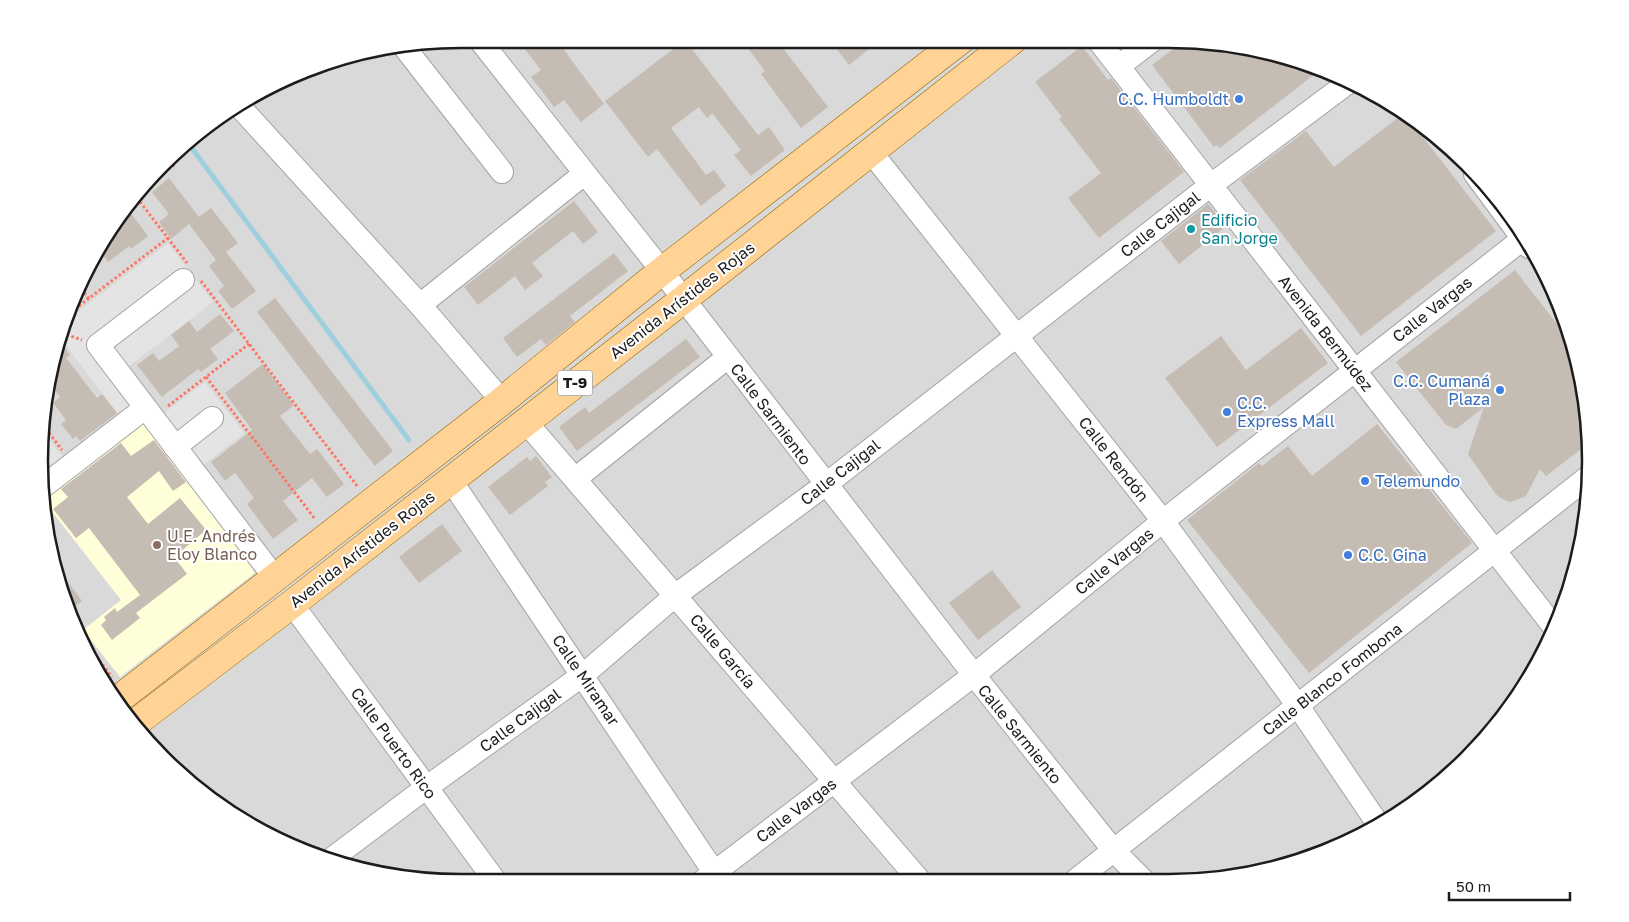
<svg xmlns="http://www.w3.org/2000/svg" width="1629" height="922" font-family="'Golos Text',sans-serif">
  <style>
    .residential { fill: #dad9d9 }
    .education { fill: #feffd8 }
    .parking { fill: #e4e4e4 }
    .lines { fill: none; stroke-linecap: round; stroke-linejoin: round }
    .stream { stroke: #9fcedd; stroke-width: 5 }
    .building { fill: #c5bcb4 }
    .minor-casing { stroke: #a3a3a3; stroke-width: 24 }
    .major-casing { stroke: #936600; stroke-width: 29 }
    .path { stroke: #fe7561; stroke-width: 3; stroke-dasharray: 2.5 2.5; stroke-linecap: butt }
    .minor { stroke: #fff; stroke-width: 22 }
    .major { stroke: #ffd395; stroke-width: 28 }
    .shop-dot { fill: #3f7fe0; stroke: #fff; stroke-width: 2 }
    .culture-dot { fill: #0f9aa8; stroke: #fff; stroke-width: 2 }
    .education-dot { fill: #8d6e63; stroke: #fff; stroke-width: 2 }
    .labels { text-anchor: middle; stroke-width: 4; stroke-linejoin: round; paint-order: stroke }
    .shield { fill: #fff; stroke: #606060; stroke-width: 1 }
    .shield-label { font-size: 15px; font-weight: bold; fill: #1c1c1c }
    .shop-label { font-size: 16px; fill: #366cbe; stroke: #fff; text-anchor: start }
    .culture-label { font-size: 16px; fill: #0d838f; stroke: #fff; text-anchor: start }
    .street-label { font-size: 16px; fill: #1c1c1c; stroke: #fff }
    .education-label { font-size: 16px; fill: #785e54; stroke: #fff; text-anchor: start }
    .rim { fill: none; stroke: #1c1c1c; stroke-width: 2.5 }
  </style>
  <rect width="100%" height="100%" fill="#eeeae1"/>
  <!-- residential -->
  <polygon class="residential" points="461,39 1195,40 1303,61 1379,95 1447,144 1503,204 1547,275 1576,352 1589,434 1587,516 1568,597 1534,672 1467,759 1402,812 1304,861 1223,880 434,882 351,869 250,827 143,739 71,622 40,488 53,351 110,226 204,126 326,61"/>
  <!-- education -->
  <polygon class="education" points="148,419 255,573 120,677 83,630 121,600 53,513 46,518 43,501"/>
  <!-- parking -->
  <g class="parking">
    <polygon points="168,243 213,302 128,367 151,397 122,419 60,338 67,320"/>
    <polygon points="205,382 244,433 203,465 164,413"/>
    <polygon points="45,434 73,470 40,488"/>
  </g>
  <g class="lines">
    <!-- stream -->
    <polyline class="stream" points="188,143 409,440"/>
  </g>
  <!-- building -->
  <g class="building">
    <polygon points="517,39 556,39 604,104 581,122 564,100 554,107 531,77 541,70"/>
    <polygon points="741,39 776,39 828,107 801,128 761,74 765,71"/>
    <polygon points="829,39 882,39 849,65"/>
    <polygon points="685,40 758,135 769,127 785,150 751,176 734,155 741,150 712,113 707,118 699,107 671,128 706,175 714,170 726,186 701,206 657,149 648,157 605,101"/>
    <polygon points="1185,40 1245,50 1252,58 1259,52 1303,61 1321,69 1220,148 1217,145 1214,147 1152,65"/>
    <polygon points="1082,46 1108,80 1111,78 1184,172 1099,238 1068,198 1101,173 1059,119 1062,117 1035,82"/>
    <polygon points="1404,113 1496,231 1361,336 1240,180 1306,131 1334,167"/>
    <polygon points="169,178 199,217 211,208 238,243 226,252 256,291 232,309 218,291 224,286 209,266 216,260 189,224 171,239 159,222 169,214 152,192"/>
    <polygon points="574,201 598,232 583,244 573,231 532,263 543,276 525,290 515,276 478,305 464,287"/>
    <polygon points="1208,204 1226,226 1179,264 1161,241"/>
    <polygon points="127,208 148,236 131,249 129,246 108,262 99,250 110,226"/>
    <polygon points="614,253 628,271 570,316 575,322 546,345 541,339 517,357 503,338"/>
    <polygon points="1515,270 1574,346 1589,434 1589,443 1546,476 1540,469 1526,496 1510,502 1500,498 1495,493 1468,454 1484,407 1456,429 1446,425 1396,362"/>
    <polygon points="275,298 393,451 375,466 257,312"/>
    <polygon points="220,314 234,331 210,349 218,359 201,372 198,369 162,397 137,365 153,353 159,361 179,346 171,335 189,321 197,332"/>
    <polygon points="1301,328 1328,363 1217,447 1165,378 1221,336 1246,370"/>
    <polygon points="686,339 700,357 577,451 559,427 585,407 589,413"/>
    <polygon points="59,340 70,355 66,358 97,398 102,394 117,413 80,441 76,436 73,439 61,424 66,420 53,403 60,397 50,384 53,351"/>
    <polygon points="263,364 294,405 280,416 310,454 317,449 344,484 327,497 312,478 283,501 298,520 273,539 247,504 254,498 235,473 225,481 211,462 252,430 225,393"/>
    <polygon points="1377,424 1472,543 1309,673 1187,520 1259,463 1262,466 1288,446 1312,476"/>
    <polygon points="154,440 186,482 173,491 159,471 127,497 148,524 180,498 206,530 174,557 187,574 136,613 140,618 112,640 101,625 106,620 104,617 115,608 117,612 140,595 89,528 76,538 53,509 68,497 61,489 121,443 131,456"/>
    <polygon points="536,456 552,477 545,482 548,486 510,515 488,487 527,457 530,461"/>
    <polygon points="442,524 462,551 419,583 399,557"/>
    <polygon points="58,569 82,601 68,612 67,608"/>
    <polygon points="992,570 1021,607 978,640 949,603"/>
  </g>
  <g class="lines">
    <defs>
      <g id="minor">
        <polyline points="479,39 662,271 974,675 1114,851 1143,880"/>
        <polyline points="1098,40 1554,627"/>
        <polyline points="405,48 502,172"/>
        <polyline points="1119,66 1153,40"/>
        <polyline points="240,107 420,305 502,401"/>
        <polyline points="871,152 1163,521 1298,706 1378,824"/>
        <polyline points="1475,174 1529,247"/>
        <polyline points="183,280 98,345 275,578"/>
        <polyline points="420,305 584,174"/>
        <polyline points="525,421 920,881"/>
        <polyline points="175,447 212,418"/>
        <polyline points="450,479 720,881"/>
        <polyline points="575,479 728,357"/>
        <polyline points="40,489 145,408"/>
        <polyline points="292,604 496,882"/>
        <polyline points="330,860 427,787 583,675 676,595 825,485 1211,185 1349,82"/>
        <polyline points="1076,880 1588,477"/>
        <polyline points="703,881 974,675 1163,521 1524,238"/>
      </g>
      <g id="major">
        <polyline points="119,699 502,401 662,271 962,39"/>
        <polyline points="134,724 292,604 684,299 1014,39"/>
      </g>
    </defs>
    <!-- minor casing -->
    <use href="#minor" class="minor-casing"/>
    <!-- major casing -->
    <use href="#major" class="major-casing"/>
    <!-- path -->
    <g class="path">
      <polyline points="171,161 174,165"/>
      <polyline points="149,185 174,165"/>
      <polyline points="137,198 187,263"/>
      <polyline points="201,281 358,487"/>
      <polyline points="81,289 89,299"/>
      <polyline points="71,312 168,238"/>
      <polyline points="62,333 82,340"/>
      <polyline points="206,377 315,519"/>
      <polyline points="168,406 249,344"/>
      <polyline points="46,429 62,450"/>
      <polyline points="78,633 112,677"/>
    </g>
    <!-- minor -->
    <use href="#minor" class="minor"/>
    <!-- major -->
    <use href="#major" class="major"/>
  </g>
  <!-- markers -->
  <g class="shop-dot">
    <circle cx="1239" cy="99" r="5"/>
    <circle cx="1500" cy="390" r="5"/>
    <circle cx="1227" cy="412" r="5"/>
    <circle cx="1365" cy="481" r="5"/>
    <circle cx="1348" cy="555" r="5"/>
  </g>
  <circle class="culture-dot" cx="1191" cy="229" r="5"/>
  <circle class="education-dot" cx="157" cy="545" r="5"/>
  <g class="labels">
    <!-- shield labels -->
    <rect class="shield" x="557.5" y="370.5" width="35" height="25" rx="4"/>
    <g class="shield-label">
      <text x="575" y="388">T-9</text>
    </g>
    <!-- shop labels -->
    <g class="shop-label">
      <text x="1229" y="105" text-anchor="end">C.C. Humboldt</text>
      <text x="1490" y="387" text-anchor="end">C.C. Cumaná<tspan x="1490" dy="18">Plaza</tspan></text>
      <text x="1237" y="409">C.C.<tspan x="1237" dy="18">Express Mall</tspan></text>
      <text x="1375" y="487">Telemundo</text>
      <text x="1358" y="561">C.C. Gina</text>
    </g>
    <!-- culture labels -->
    <g class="culture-label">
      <text x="1201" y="226">Edificio<tspan x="1201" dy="18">San Jorge</tspan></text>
    </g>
    <!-- street labels -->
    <g class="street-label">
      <text transform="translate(1160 224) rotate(-38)" y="6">Calle Cajigal</text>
      <text transform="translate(682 300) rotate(-38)" y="6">Avenida Arístides Rojas</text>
      <text transform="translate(1432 309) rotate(-38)" y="6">Calle Vargas</text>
      <text transform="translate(1326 333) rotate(52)" y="6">Avenida Bermúdez</text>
      <text transform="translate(771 414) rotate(53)" y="6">Calle Sarmiento</text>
      <text transform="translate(1114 459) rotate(52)" y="6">Calle Rendón</text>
      <text transform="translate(840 472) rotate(-38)" y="6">Calle Cajigal</text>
      <text transform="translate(362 549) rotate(-38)" y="6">Avenida Arístides Rojas</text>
      <text transform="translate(1114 561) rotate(-39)" y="6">Calle Vargas</text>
      <text transform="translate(723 651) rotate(50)" y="6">Calle García</text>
      <text transform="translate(1332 679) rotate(-38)" y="6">Calle Blanco Fombona</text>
      <text transform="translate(586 680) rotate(56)" y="6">Calle Miramar</text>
      <text transform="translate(520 720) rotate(-36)" y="6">Calle Cajigal</text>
      <text transform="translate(1020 734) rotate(51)" y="6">Calle Sarmiento</text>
      <text transform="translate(394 743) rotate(54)" y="6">Calle Puerto Rico</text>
      <text transform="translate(796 810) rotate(-37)" y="6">Calle Vargas</text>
    </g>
    <!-- education labels -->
    <g class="education-label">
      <text x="167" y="542">U.E. Andrés<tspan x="167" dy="18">Eloy Blanco</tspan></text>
    </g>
  </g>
  <!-- crop -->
  <path d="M0 0H1629V922H0ZM461 48H1169A413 413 0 0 1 1582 461V461A413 413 0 0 1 1169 874H461A413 413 0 0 1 48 461V461A413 413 0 0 1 461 48Z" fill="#fff" fill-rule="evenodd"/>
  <path class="rim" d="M461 48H1169A413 413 0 0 1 1582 461V461A413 413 0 0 1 1169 874H461A413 413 0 0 1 48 461V461A413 413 0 0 1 461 48Z"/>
  <!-- scale -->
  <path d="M1449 892v8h121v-8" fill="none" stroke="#1c1c1c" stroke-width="2.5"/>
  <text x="1456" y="892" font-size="15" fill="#1c1c1c" stroke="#ffffff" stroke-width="4" paint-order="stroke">50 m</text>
</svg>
